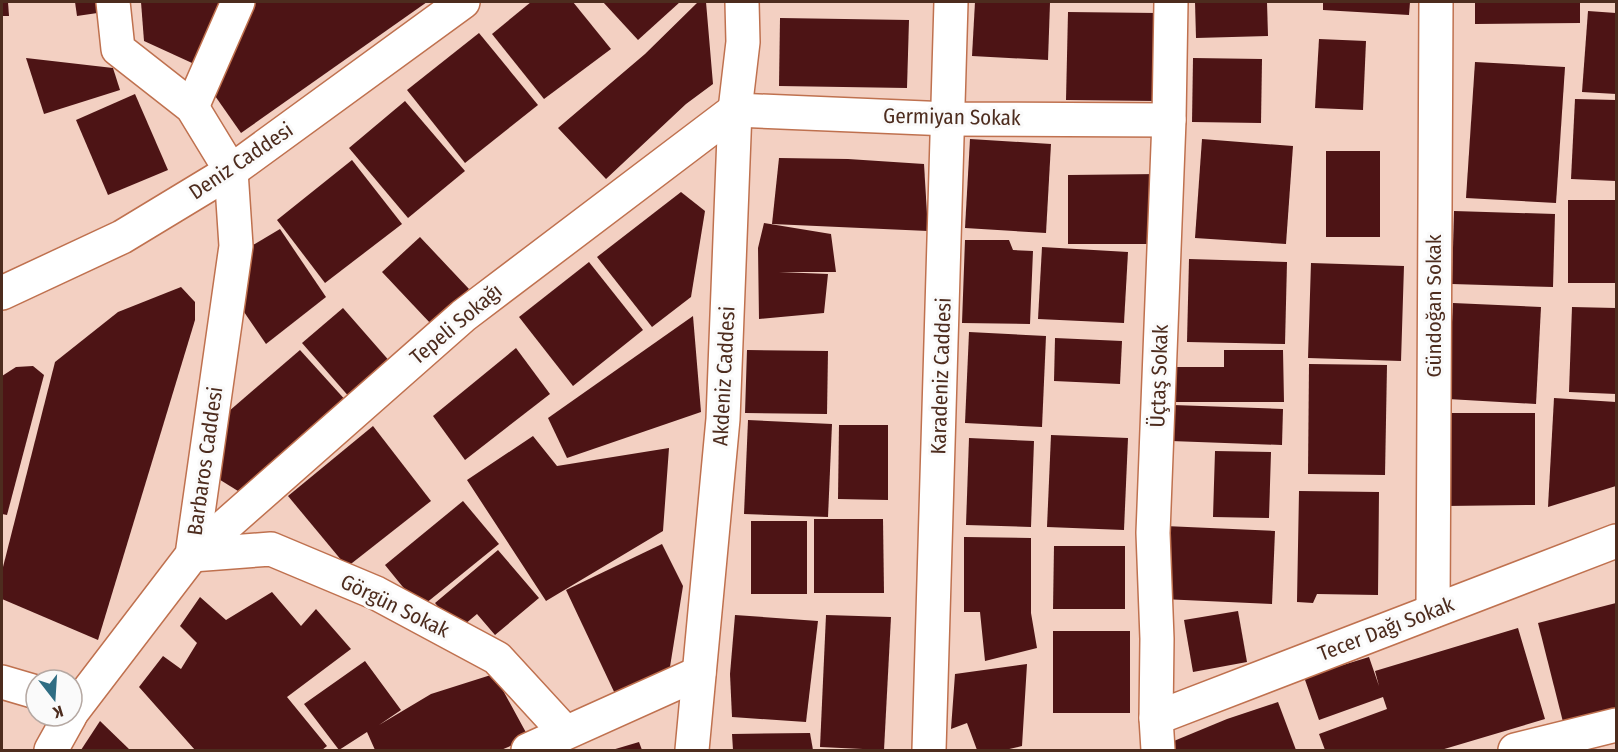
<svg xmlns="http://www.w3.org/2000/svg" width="1618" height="752" font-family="'Fira Sans Condensed',sans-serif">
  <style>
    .building { fill: #4d1415 }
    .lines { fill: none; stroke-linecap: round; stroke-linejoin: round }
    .minor-casing { stroke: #bf714f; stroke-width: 36 }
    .minor { stroke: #fff; stroke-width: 33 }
    .labels { text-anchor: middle; stroke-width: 6; stroke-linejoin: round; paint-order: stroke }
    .street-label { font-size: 21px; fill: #4d2c1e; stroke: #fafafa }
  </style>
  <rect width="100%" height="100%" fill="#f3d0c2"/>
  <!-- building -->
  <g class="building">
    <polygon points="2,2 8,2 9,16 2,16"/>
    <polygon points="75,2 110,2 111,11 77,16"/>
    <polygon points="141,2 233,2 203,68 144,41"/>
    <polygon points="254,2 427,2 241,133 213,93"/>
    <polygon points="531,2 573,2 611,49 544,99 492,34"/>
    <polygon points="603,2 680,2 638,40"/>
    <polygon points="698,2 706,2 713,84 686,104 606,179 558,128 645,54"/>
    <polygon points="975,2 1050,3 1048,60 972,56"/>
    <polygon points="1195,2 1267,2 1268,36 1196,38"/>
    <polygon points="1323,2 1410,2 1409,15 1323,10"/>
    <polygon points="1475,2 1580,2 1580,23 1475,24"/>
    <polygon points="1588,11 1616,13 1616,94 1582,92"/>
    <polygon points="1068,12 1157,13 1156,101 1066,100"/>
    <polygon points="780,18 909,20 907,88 779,86"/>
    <polygon points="479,33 538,105 465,163 407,90"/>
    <polygon points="1319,39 1366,41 1363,110 1315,108"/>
    <polygon points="26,58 113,68 120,90 44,114"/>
    <polygon points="1193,58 1262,59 1261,123 1192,122"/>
    <polygon points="1475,62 1565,67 1556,203 1466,198"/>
    <polygon points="135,94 168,170 108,195 76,120"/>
    <polygon points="1575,99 1616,100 1616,181 1571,179"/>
    <polygon points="405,101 465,171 408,218 349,148"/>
    <polygon points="970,139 1051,144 1046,233 965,228"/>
    <polygon points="1202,139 1293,146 1286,244 1195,238"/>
    <rect x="1326" y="151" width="54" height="86"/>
    <polygon points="779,158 848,159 924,164 928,231 772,224"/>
    <polygon points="352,160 402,224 325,283 277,220"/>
    <polygon points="1159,174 1159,244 1068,244 1068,175"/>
    <polygon points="681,192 705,211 691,297 652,327 597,257"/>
    <rect x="1568" y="200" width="48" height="83"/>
    <polygon points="1454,211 1555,214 1553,287 1452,284"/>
    <polygon points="764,223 831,234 836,272 779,272 828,274 824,313 759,319 758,248"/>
    <polygon points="280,229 326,297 266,344 242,309 253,245"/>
    <polygon points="420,237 469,289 431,324 382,272"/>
    <polygon points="965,240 1009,240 1013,250 1033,251 1030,324 962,323"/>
    <polygon points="1042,247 1128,252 1124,323 1038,319"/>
    <polygon points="1189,259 1287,262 1285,344 1187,342"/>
    <polygon points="589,262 643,330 573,386 519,317"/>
    <polygon points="1311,263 1404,266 1401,361 1308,358"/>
    <polygon points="181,287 195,302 195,320 98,640 2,599 2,571 55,362 118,312"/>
    <polygon points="1453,303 1541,307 1536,404 1448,399"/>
    <polygon points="1572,307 1616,308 1616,394 1569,392"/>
    <polygon points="343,308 392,364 351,399 302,343"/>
    <polygon points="693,316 701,412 567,458 548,418"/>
    <polygon points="969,332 1046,336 1042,427 965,423"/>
    <polygon points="1055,338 1122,341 1120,384 1054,381"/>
    <polygon points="516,348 550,394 465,460 433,416"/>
    <polygon points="300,350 348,403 262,479 238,491 209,473 221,418"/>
    <polygon points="747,350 828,351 827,414 745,413"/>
    <polygon points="1224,350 1283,350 1284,402 1175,402 1175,367 1224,367"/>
    <polygon points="1309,364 1387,365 1385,475 1308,474"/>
    <polygon points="33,366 44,375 7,515 2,514 2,376 16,367"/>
    <polygon points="1554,398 1616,402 1616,486 1548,507"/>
    <polygon points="1173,405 1283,409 1282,445 1171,441"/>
    <polygon points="1446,413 1535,413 1535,505 1446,506"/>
    <polygon points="748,420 832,424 828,517 744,514"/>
    <polygon points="839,425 888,425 888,500 838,499"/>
    <polygon points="373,426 431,501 347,567 288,496"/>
    <polygon points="1051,435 1128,438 1124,530 1047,527"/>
    <polygon points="533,436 557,466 669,448 663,531 546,601 467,480"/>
    <polygon points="969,438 1034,441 1031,527 966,525"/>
    <polygon points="1215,451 1271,452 1269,518 1213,517"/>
    <polygon points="1299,491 1379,492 1378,595 1317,594 1313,603 1297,602"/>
    <polygon points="463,501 499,544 420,608 385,565"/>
    <polygon points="814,519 883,519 884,593 814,593"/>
    <rect x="751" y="521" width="56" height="73"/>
    <polygon points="1165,526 1275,531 1272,604 1162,599"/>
    <polygon points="964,537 1031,538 1031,613 1037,648 985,661 980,612 964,612"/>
    <polygon points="662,544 683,586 669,673 617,698 566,590"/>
    <polygon points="1054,546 1125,546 1125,609 1053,609"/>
    <polygon points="498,550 539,598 495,635 477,614 458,630 435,603"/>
    <polygon points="272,592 301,626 316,609 351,649 287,697 327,746 322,750 195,750 139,687 163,656 181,669 197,643 180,626 200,597 226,620"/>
    <polygon points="1616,603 1616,708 1563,722 1538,623"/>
    <polygon points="1238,611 1247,662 1193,672 1184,620"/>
    <polygon points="735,615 818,621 806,722 732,717 730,674"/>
    <polygon points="826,615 891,617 884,750 820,747"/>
    <polygon points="1518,628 1545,719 1441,750 1325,750 1319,734 1387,709 1383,697 1319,720 1304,677 1369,657 1379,686 1375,671"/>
    <rect x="1053" y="631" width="77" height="82"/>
    <polygon points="365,661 401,710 379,725 431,694 494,674 529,738 501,750 375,750 367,732 339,750 304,704"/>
    <polygon points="1027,664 1022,746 1005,750 977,750 967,723 951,729 955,674"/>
    <polygon points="1278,702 1296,750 1172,750 1169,743 1227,719"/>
    <polygon points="100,721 130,750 81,750"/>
    <polygon points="810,733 813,750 733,750 732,734"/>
    <polygon points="639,742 642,750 612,750"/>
  </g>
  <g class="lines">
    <defs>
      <g id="minor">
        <polyline points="192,107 238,2"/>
        <polyline points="2,293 122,237 231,171 463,2"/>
        <polyline points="192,555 463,316 735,110 949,119 1169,120"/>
        <polyline points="192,555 271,549 376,593 497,658 565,732"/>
        <polyline points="1433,611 1436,2"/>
        <polyline points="2,682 36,692"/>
        <polyline points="72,712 192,555 236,246 231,171 192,107 118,49 113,2"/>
        <polyline points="1156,718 1616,541"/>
        <polyline points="51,750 70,716"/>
        <polyline points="528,750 699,673"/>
        <polyline points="692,750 723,419 735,110 743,42 742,2"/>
        <polyline points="929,750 951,2"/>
        <polyline points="1158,750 1156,718 1157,639 1153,533 1169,120 1171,2"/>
        <polyline points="1515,750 1616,725"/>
      </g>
    </defs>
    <!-- minor casing -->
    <use href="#minor" class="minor-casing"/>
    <!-- minor -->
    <use href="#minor" class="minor"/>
  </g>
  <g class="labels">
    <!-- street labels -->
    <g class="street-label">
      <text transform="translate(952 117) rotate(1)" y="7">Germiyan Sokak</text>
      <text transform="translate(241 161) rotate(-34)" y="7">Deniz Caddesi</text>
      <text transform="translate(1434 306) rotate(-90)" y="7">Gündoğan Sokak</text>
      <text transform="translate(456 324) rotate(-40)" y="7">Tepeli Sokağı</text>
      <text transform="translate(724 376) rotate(-87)" y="7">Akdeniz Caddesi</text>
      <text transform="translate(941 376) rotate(-88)" y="7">Karadeniz Caddesi</text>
      <text transform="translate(1159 376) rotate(-88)" y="7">Üçtaş Sokak</text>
      <text transform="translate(205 461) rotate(-82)" y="7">Barbaros Caddesi</text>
      <text transform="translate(395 606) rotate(26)" y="7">Görgün Sokak</text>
      <text transform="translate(1386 629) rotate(-21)" y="7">Tecer Dağı Sokak</text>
    </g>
  </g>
  <!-- border -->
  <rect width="1618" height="752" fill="none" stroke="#4d2c1e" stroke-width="6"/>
  <!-- north arrow -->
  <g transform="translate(54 698) rotate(163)"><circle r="28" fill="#fafafa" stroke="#b5a8a2" stroke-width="1.5"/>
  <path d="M0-4.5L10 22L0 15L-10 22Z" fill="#2f6d83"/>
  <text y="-9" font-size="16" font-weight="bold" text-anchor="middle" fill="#4d2c1e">K</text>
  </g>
</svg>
